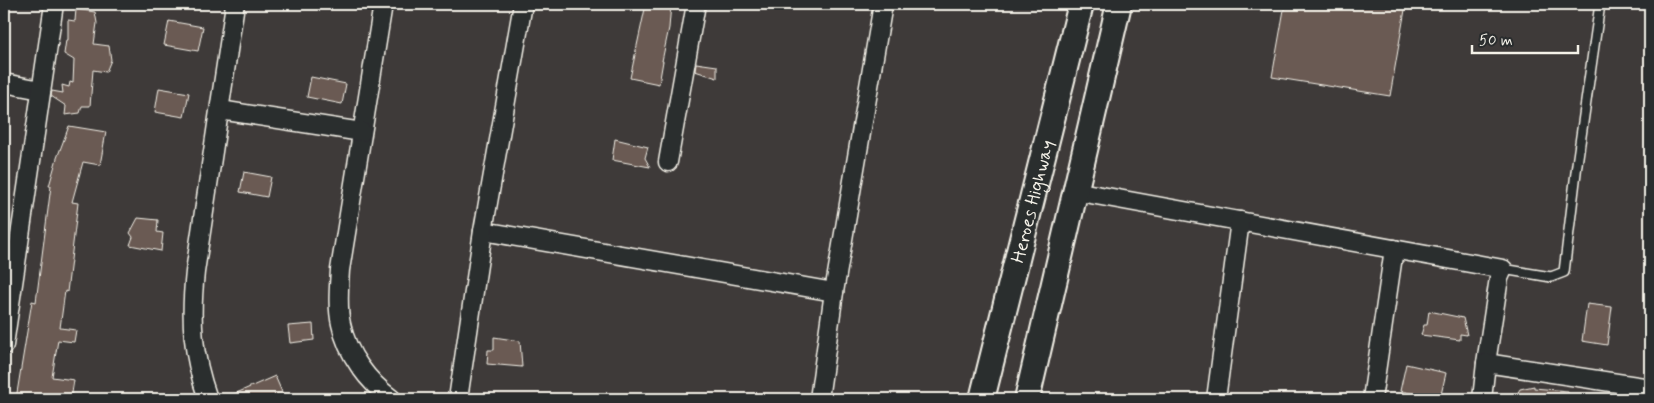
<svg xmlns="http://www.w3.org/2000/svg" width="1654" height="403" font-family="Mynerve,sans-serif">
  <style>
    .building { fill: #6b5a53; stroke: #f4f1e8 }
    .lines { fill: none; stroke-linecap: round; stroke-linejoin: round }
    .service-casing { stroke: #f4f1e8; stroke-width: 12 }
    .minor-casing { stroke: #f4f1e8; stroke-width: 21 }
    .secondary-casing { stroke: #f4f1e8; stroke-width: 28 }
    .service { stroke: #2a2d2e; stroke-width: 9 }
    .minor { stroke: #2a2d2e; stroke-width: 18 }
    .secondary { stroke: #2a2d2e; stroke-width: 24 }
    .labels { text-anchor: middle; stroke-width: 4; stroke-linejoin: round; paint-order: stroke }
    .street-label { font-size: 19px; fill: #f4f1e8; stroke: #2a2d2e }
  </style>
  <rect width="100%" height="100%" fill="#3e3a39"/>
  <filter id="ink" filterUnits="userSpaceOnUse"><feTurbulence type="fractalNoise" baseFrequency=".02" numOctaves="2"/><feDisplacementMap in="SourceGraphic" scale="10" xChannelSelector="R" yChannelSelector="G"/><feConvolveMatrix kernelMatrix="1 2 1 2 8 2 1 2 1" color-interpolation-filters="sRGB"/></filter>
  <g filter="url(#ink)">
    <!-- building -->
    <g class="building">
      <polygon points="646,4 671,4 669,28 662,61 663,61 659,84 630,78"/>
      <polygon points="1285,4 1406,4 1390,96 1272,77"/>
      <polygon points="76,9 95,12 97,23 94,44 109,46 111,60 106,72 93,70 90,106 82,106 80,113 65,115 66,106 51,96 52,91 63,93 62,85 69,87 70,82 73,83 74,60 64,54 66,40 68,40 68,20 75,21"/>
      <polygon points="169,21 203,27 198,51 164,45"/>
      <polygon points="696,63 717,66 717,78 695,71"/>
      <polygon points="311,77 346,84 342,104 307,97"/>
      <polygon points="159,88 189,93 184,117 155,112"/>
      <polygon points="69,126 106,132 100,165 83,162 72,202 78,203 67,292 65,291 60,328 76,330 74,342 58,340 52,377 74,380 71,399 16,399 32,301 36,302 51,186 49,186 57,158"/>
      <polygon points="615,139 648,147 645,158 650,167 612,160"/>
      <polygon points="244,172 271,177 267,197 240,192"/>
      <polygon points="138,218 158,220 157,232 163,233 161,251 130,245 133,237 130,233"/>
      <polygon points="1587,304 1612,307 1607,345 1582,341"/>
      <polygon points="1429,311 1463,318 1467,335 1460,334 1460,340 1421,335 1424,325 1427,325"/>
      <polygon points="313,324 314,340 290,343 288,326"/>
      <polygon points="494,337 520,341 522,367 487,364 488,350 494,350"/>
      <polygon points="1406,364 1446,373 1440,399 1400,391"/>
      <polygon points="275,376 285,399 223,399"/>
      <polygon points="1534,386 1534,388 1568,391 1568,399 1514,399 1520,389"/>
    </g>
    <g class="lines">
      <defs>
        <polyline id="service" points="1503,269 1551,277 1564,272 1577,164 1600,4"/>
        <g id="minor">
          <path d="M383,4L340,270C339,287 337,307 341,324C347,354 368,382 392,399"/>
          <polyline points="4,83 41,90"/>
          <polyline points="220,110 362,132"/>
          <polyline points="668,162 696,4"/>
          <polyline points="1074,191 1503,269 1499,278 1486,363"/>
          <polyline points="483,231 834,292"/>
          <polyline points="4,345 54,4"/>
          <path d="M208,399C192,354 190,319 195,272L235,4"/>
          <polyline points="458,399 483,231 523,4"/>
          <polyline points="819,399 834,292 883,4"/>
          <polyline points="1216,399 1240,221"/>
          <polyline points="1372,399 1394,249"/>
          <polyline points="1482,399 1486,363 1650,388"/>
        </g>
        <g id="secondary">
          <path id="s1" d="M982,399L1081,4"/>
          <polyline points="1027,399 1119,4"/>
        </g>
      </defs>
      <!-- service casing -->
      <use href="#service" class="service-casing"/>
      <!-- minor casing -->
      <use href="#minor" class="minor-casing"/>
      <!-- secondary casing -->
      <use href="#secondary" class="secondary-casing"/>
      <!-- service -->
      <use href="#service" class="service"/>
      <!-- minor -->
      <use href="#minor" class="minor"/>
      <!-- secondary -->
      <use href="#secondary" class="secondary"/>
    </g>
  </g>
  <g class="labels">
    <!-- street labels -->
    <g class="street-label">
      <text dy="7" stroke="none"><textPath href="#s1" startOffset="204">Heroes Highway</textPath></text>
    </g>
  </g>
  <!-- margin -->
  <rect width="1654" height="403" fill="none" stroke="#2a2d2e" stroke-width="20"/>
  <rect x="10" y="10" width="1634" height="383" fill="none" stroke="#f4f1e8" stroke-width="2" filter="url(#ink)"/>
  <!-- scale -->
  <path d="M1472 45v8h106v-8" fill="none" stroke="#f4f1e8" stroke-width="2.5"/>
  <text x="1479" y="45" font-size="15" fill="#f4f1e8" stroke="#2a2d2e" stroke-width="4" paint-order="stroke">50 m</text>
</svg>
